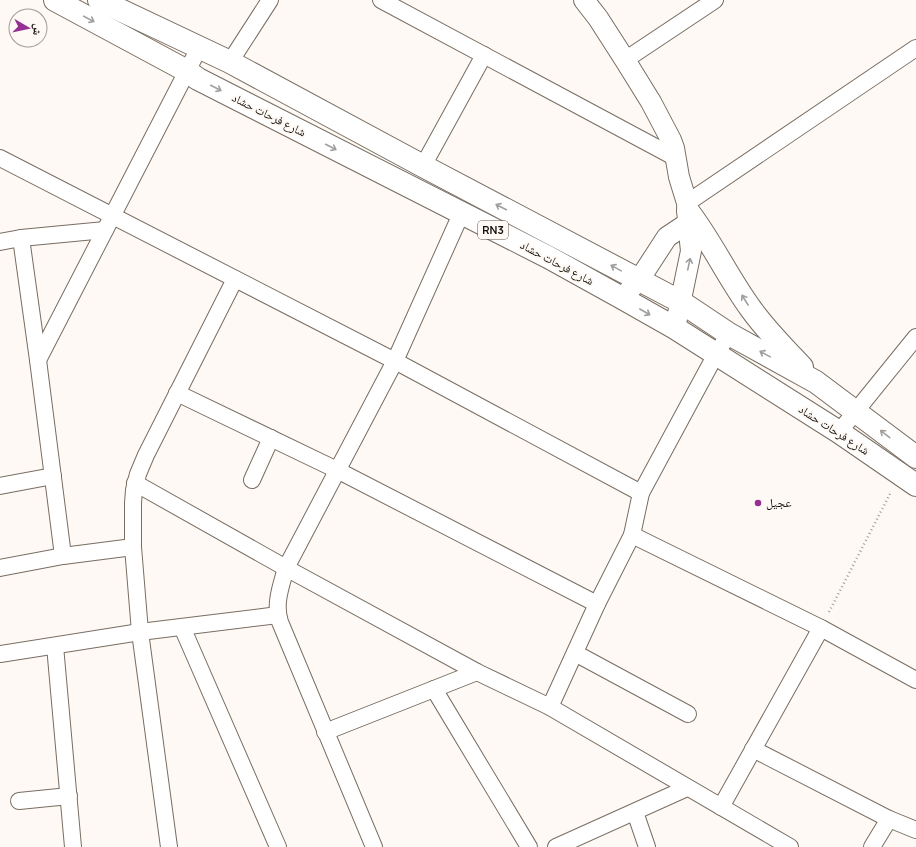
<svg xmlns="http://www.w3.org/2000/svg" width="916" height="847" font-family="Manrope,'Noto Naskh Arabic',sans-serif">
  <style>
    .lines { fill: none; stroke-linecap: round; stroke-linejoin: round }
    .minor-casing { stroke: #786d62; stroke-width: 18 }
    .tertiary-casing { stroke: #786d62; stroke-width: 22 }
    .primary-casing { stroke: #786d62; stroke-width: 24 }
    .path { stroke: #a19d98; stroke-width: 2.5; stroke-dasharray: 1 3; stroke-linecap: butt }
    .minor { stroke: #fff; stroke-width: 16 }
    .tertiary { stroke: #fff; stroke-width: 20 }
    .primary { stroke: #fff; stroke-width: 22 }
    .oneway { stroke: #a19f9d }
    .poi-dot { fill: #962f94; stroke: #fef9f4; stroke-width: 1.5 }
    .labels { text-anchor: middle; stroke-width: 4; stroke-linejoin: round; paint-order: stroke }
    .shield { fill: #fef9f4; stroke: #5a5551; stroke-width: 1 }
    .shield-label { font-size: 11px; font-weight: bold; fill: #130f0b }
    .street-label { font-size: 12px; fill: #130f0b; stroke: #fef9f4 }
    .poi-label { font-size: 12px; fill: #130f0b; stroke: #fef9f4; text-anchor: start }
  </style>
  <rect width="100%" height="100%" fill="#fef9f4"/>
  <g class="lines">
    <defs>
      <g id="minor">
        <polyline points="381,0 676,158"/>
        <polyline points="625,60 715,0"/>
        <polyline points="230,62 270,0"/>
        <polyline points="0,158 395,361 641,493"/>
        <polyline points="423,166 484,55"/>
        <polyline points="687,203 916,48"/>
        <polyline points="21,238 38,360 63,556"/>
        <polyline points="0,242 21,238 105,230"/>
        <polyline points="38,360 199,48"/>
        <polyline points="177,393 337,470 597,604"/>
        <polyline points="839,432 916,337"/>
        <polyline points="252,480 271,438"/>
        <polyline points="135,483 286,568 477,672 550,707 790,847"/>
        <polyline points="0,486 53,476"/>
        <polyline points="632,535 821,628 916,680"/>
        <polyline points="0,568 63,556 133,547"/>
        <polyline points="182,627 278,847"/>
        <polyline points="55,646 73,847"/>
        <polyline points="575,653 688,714"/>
        <polyline points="0,654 140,632 278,615"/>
        <polyline points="434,689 529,847"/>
        <polyline points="550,707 597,604 632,535 641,493 716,354 729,334"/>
        <polyline points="325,732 477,672"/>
        <polyline points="753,749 889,819 872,847"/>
        <polyline points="19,801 69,796"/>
        <polyline points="721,807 821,628"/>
        <polyline points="635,812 647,847"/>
        <polyline points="889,819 916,830"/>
        <polyline points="169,847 140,632 133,547 133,503 134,490 138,474 146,455 235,279"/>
        <path d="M374,847L280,622C274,604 281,586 286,568L395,361L461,214"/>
        <polyline points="556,847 687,788"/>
      </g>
      <g id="tertiary">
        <polyline points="584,0 598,18 625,60 651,102 671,140 674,148 679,177 687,203 688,223 691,251 675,328"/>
        <polyline points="622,298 639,280 667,237 688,223"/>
      </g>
      <g id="primary">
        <polyline points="55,0 187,71 198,79 548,257 622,298 675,328 839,432 916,485"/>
        <polyline points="99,0 230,62 423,166 681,302 729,334 816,382 916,457"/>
        <path d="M688,211C712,242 728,278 751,309C766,330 784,348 802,367"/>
      </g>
    </defs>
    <!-- minor casing -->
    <use href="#minor" class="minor-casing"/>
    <!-- tertiary casing -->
    <use href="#tertiary" class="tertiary-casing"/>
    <!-- primary casing -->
    <use href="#primary" class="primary-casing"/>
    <!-- path -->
    <polyline class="path" points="829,612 891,492"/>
    <!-- minor -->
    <use href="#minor" class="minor"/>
    <!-- tertiary -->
    <use href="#tertiary" class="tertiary"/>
    <!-- primary -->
    <use href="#primary" class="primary"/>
  </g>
  <!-- one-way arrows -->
  <defs><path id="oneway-shaft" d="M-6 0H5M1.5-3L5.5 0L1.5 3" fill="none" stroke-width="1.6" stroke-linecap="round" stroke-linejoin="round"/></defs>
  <g class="oneway">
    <use href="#oneway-shaft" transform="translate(89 19) rotate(28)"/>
    <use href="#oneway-shaft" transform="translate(216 88) rotate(27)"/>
    <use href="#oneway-shaft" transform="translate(331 147) rotate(27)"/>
    <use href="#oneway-shaft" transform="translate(501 207) rotate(-153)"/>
    <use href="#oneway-shaft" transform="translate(689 264) rotate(-78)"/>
    <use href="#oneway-shaft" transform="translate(616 268) rotate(-151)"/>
    <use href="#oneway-shaft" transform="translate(745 300) rotate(-122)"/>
    <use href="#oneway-shaft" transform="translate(645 312) rotate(30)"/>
    <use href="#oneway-shaft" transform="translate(765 354) rotate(-151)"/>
    <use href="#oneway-shaft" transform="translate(885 434) rotate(-142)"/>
  </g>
  <!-- markers -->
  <circle class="poi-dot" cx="758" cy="503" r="4"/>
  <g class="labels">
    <!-- shield labels -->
    <rect class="shield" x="478" y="221" width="30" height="18" rx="3"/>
    <g class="shield-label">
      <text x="493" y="234">RN3</text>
    </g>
    <!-- street labels -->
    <g class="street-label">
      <text transform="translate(269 115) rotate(27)" y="4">شارع فرحات حشاد</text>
      <text transform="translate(557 263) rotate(28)" y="4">شارع فرحات حشاد</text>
      <text transform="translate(834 430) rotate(33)" y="4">شارع فرحات حشاد</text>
    </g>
    <!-- poi labels -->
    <g class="poi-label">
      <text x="766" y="507">عجيل</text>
    </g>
  </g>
  <!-- north arrow -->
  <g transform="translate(28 28) rotate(99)"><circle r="19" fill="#fef9f4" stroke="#a09b97"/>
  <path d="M0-3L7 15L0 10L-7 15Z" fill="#962f94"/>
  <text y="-6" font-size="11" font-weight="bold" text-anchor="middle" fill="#130f0b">ش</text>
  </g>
</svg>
